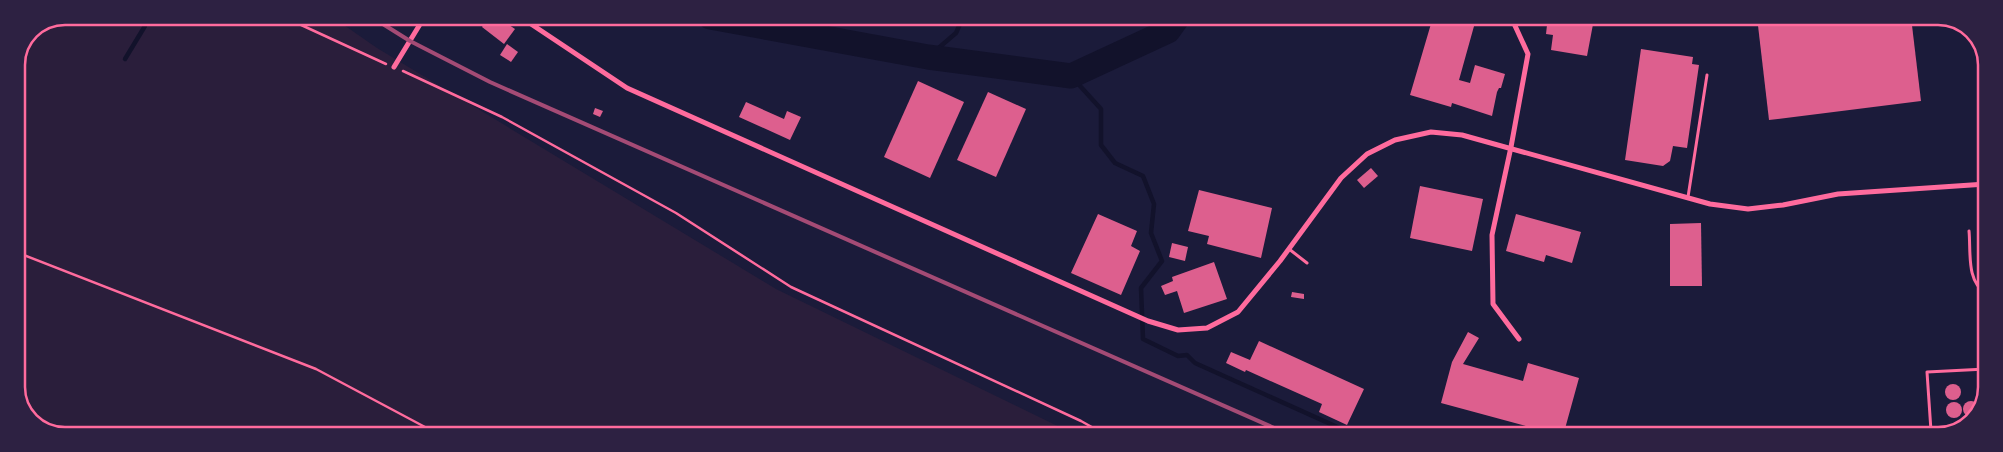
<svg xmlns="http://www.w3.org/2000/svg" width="2003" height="452" font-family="'Source Sans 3',sans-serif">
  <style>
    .green { fill: #2a1e3b }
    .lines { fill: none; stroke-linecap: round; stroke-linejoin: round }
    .stream { stroke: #12122b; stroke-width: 4.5 }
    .river { stroke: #12122b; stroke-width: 25 }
    .building { fill: #dd5f8e }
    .path { stroke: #ff6b9d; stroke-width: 2.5 }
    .service { stroke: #ff6b9d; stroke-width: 3 }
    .minor { stroke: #ff6b9d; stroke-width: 5 }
    .rail { stroke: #a44b75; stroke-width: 4 }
    .rim { fill: none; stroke: #ff6b9d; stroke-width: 2.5 }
  </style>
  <rect width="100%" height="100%" fill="#1b1b3a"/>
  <!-- green -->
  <polygon class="green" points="65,16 331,16 377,48 776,289 1076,435 56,435 30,421 17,393 16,65 31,30"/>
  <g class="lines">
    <!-- stream -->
    <g class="stream">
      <polyline points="928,57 956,33 963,17"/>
      <polyline points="125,59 145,26"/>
      <polyline points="1071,76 1101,109 1101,145 1115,163 1143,176 1154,204 1151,233 1162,261 1141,288 1143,339 1178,356 1187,355 1195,363 1355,435"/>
    </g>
    <!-- river -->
    <polyline class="river" points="710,17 928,57 1071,76 1168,31 1178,17"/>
  </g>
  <!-- building -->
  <g class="building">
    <polygon points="489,16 499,18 515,29 504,44 482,27"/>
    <polygon points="1433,17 1445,17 1463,22 1465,17 1476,19 1459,80 1470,83 1475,65 1505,74 1501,88 1499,88 1497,92 1492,116 1452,103 1451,107 1410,95"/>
    <polygon points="1556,17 1579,17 1594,19 1587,56 1551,50 1553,35 1546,34 1547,25 1555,26"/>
    <polygon points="1757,17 1911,17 1921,101 1769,120"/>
    <polygon points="507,44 518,52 511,62 500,55"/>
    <polygon points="1641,49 1693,57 1692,64 1699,65 1687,148 1673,146 1670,161 1663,166 1625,160"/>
    <polygon points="918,81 964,102 930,178 884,157"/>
    <polygon points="988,92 1026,109 996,177 957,160"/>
    <polygon points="746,102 784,119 787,111 801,117 790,140 739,117"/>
    <polygon points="595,108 603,111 600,117 593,114"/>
    <polygon points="1371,168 1378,176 1364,188 1357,180"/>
    <polygon points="1420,186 1483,199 1472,251 1410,238"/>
    <polygon points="1199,190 1272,208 1261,258 1207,244 1209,236 1188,231"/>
    <polygon points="1098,214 1137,231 1131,246 1140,251 1121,295 1071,273"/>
    <polygon points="1516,214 1581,232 1572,263 1546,255 1544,262 1506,251"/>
    <polygon points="1701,223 1702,286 1670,286 1670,224"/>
    <polygon points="1986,239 1986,256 1981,256 1980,245 1977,245 1977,241"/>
    <polygon points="1172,243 1188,247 1185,261 1169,257"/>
    <polygon points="1214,262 1227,299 1184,313 1177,291 1165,295 1161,286 1173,281 1172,277"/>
    <polygon points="1292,292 1304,294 1304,299 1291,297"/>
    <polygon points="1468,332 1479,338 1463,364 1523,381 1528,363 1579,378 1563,436 1441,403 1452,362"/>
    <polygon points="1259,341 1364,389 1347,425 1319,412 1322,404 1246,370 1245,372 1226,363 1231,352 1250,360"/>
    <polygon points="1986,374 1986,396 1982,404 1978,375"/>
    <circle cx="1953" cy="392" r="8"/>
    <circle cx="1971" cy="409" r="8"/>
    <circle cx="1954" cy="410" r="8"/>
  </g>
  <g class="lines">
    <!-- path -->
    <g class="path">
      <polyline points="146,16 184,19 200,16"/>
      <polyline points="276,16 286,18 386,64"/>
      <polyline points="403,71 502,117 676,213 791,287 1081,421 1106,435"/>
      <polyline points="16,252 316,369 440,435"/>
    </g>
    <!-- service -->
    <g class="service">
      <polyline points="1688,197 1707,75"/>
      <path d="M1969,231C1971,251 1966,282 1986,293"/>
      <polyline points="1289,249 1307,263"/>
      <polyline points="1938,436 1931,431 1927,372 1986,369"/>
    </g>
    <!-- minor -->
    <g class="minor">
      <polyline points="519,16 627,88 1148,321 1178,330 1207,328 1238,312 1280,261 1341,178 1367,154 1395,140 1431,132 1462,135 1710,204 1748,209 1783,205 1838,194 1986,184"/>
      <polyline points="1511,17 1528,54 1511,147 1492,235 1493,304 1519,339"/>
      <polyline points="394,67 425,16"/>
    </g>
    <!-- rail -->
    <polyline class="rail" points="370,16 410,41 490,82 1290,435"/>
  </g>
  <!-- crop -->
  <path d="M0 0H2003V452H0ZM65 25H1938A40 40 0 0 1 1978 65V387A40 40 0 0 1 1938 427H65A40 40 0 0 1 25 387V65A40 40 0 0 1 65 25Z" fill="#2d2142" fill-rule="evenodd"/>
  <path class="rim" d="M65 25H1938A40 40 0 0 1 1978 65V387A40 40 0 0 1 1938 427H65A40 40 0 0 1 25 387V65A40 40 0 0 1 65 25Z"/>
</svg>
